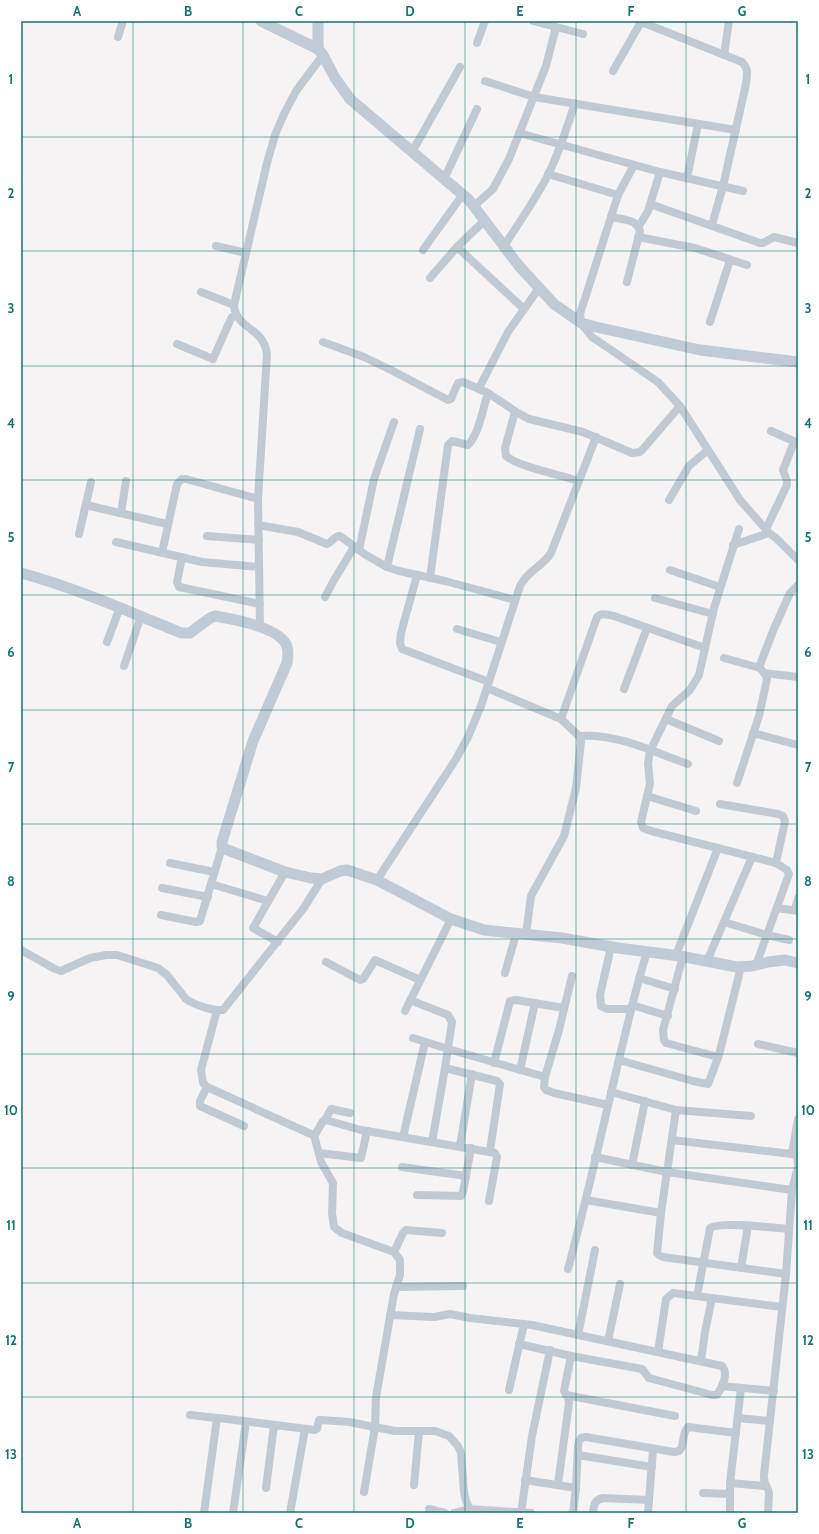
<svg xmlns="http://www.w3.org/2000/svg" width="819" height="1534" font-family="Cabin,sans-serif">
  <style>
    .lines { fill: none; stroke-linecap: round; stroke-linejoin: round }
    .street { stroke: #c1cad2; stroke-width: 8 }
    .secondary { stroke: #c1cbd6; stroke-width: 11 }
    .grid { fill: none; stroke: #0f766e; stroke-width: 1; stroke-opacity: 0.55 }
    .neatline { fill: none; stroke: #0f766e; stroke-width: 1.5 }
    .grid-label { font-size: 13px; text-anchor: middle; font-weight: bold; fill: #0f766e }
  </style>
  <rect width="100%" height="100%" fill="#f5f3f3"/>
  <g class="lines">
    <!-- street -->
    <g class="street">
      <polyline points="533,21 583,34"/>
      <path d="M639,21L742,62C749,69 747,75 746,84L723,186L712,225"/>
      <polyline points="118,37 123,21"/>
      <polyline points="477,43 485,21"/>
      <polyline points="724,55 729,21"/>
      <polyline points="613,71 641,22"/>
      <polyline points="485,81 534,97 736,130"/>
      <polyline points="519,133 660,172 743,191"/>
      <polyline points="412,152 460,67"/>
      <polyline points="634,165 618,195 580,314 581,323 592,337 658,382 680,406 740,500 769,533 776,538 798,560"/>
      <polyline points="548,174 618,195"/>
      <polyline points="687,178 698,124"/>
      <polyline points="444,179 477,109"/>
      <polyline points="650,204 760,243 763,243 774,237 798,243"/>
      <polyline points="474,206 493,189 509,159 546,66 556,27"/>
      <path d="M611,217C621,219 637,219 640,231L627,282"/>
      <polyline points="639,226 648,211 660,172"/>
      <polyline points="638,237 695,248 747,265"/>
      <polyline points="216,246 246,253"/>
      <path d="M504,246C519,223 535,200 548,175C559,153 567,128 575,103"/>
      <polyline points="457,247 524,309"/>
      <polyline points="423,250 463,194"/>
      <polyline points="430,278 457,247 485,220"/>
      <polyline points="201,292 234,305"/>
      <polyline points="710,322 730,260"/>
      <polyline points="323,342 364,357 391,370 448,400 451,399 458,383 463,382 488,393 518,413 529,419 583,432 632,453 640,452 643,449 680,406"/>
      <polyline points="177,344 213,359 229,323 232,317 236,315"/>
      <polyline points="479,388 508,332 539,288"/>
      <path d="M515,412L505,448L506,456C519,467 561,475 579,481"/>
      <polyline points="771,431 798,443"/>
      <polyline points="669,500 689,466 708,450"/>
      <polyline points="86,505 167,524"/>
      <polyline points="121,513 126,481"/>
      <path d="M258,525L298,532L327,544C332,543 333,536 340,536L366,555L387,567L399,571L445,581L515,600"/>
      <polyline points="739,529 714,608 699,675 690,690 672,706 650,751 648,763 650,784 641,822 643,828 651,831 776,863 787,870 789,874 756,965"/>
      <polyline points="766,529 787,485 787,481 783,470 794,442"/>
      <polyline points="79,534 91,482"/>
      <polyline points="207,536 259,540"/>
      <polyline points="116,542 202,562 259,567"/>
      <polyline points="733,545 769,533"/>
      <polyline points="359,550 374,479 394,422"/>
      <polyline points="162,553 177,484 182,479 186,479 258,499"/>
      <polyline points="182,557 177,582 179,587 260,604"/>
      <polyline points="387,567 420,429"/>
      <polyline points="670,570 720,587"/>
      <polyline points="417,575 401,633 400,643 402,649 489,682"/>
      <path d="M430,578L448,445L452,441L468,445C479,434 483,408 488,393"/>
      <polyline points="325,597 334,580 354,547"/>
      <polyline points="655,598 713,614"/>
      <path d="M260,627L258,499L267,354C263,326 236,330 234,305L267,163L275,135L284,114L296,91L323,55"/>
      <polyline points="457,629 501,642"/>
      <polyline points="107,642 120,607"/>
      <polyline points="724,658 760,668"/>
      <polyline points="124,666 141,616"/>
      <polyline points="764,673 798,677"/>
      <polyline points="487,688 561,719 579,736 581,741 576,788 564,836 531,896 526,934"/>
      <polyline points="624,689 647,628"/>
      <path d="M561,719L597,617C602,612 607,615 614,616L705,648"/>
      <polyline points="666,719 719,741"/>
      <polyline points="753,733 798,745"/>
      <path d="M579,736C617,733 653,752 688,764"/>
      <polyline points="737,783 759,716 767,679 766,675 760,668 760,665 773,631 790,593 798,585"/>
      <polyline points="647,796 696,811"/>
      <polyline points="720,804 778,814 783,816 785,821 776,863"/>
      <polyline points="170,863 214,872"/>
      <path d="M377,880L456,759L468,737L481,706L520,586C528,570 542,567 551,553L596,437"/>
      <polyline points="211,884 268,901"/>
      <polyline points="162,888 208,897"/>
      <polyline points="777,908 798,911"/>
      <polyline points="795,910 798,898"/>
      <polyline points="161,915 196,922 200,921 222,847"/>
      <polyline points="724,922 767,935 789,940"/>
      <polyline points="278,942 253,928 285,872"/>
      <polyline points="611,947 600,995 601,1006 607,1009 630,1009"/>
      <path d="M21,950L55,969L61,971L90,958L106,955H117L158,968L167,975L186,999C195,1005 212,1011 223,1010L303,909L322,879"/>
      <polyline points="676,955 718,848"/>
      <polyline points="683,956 663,1030 664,1040 666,1043 718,1057"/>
      <polyline points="707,961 752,857"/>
      <polyline points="326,962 360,980 363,979 375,960 420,980"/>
      <polyline points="505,973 516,934"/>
      <polyline points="572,976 559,1030 545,1077 544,1087 546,1090 554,1093 608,1105"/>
      <polyline points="639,978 675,989"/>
      <polyline points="410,1000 448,1015 452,1022 445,1068 432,1142"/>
      <polyline points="632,1005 668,1016"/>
      <polyline points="217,1010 201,1070 203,1083 207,1087 313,1135 316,1133 323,1121 326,1120 361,1130 495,1153 497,1157 489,1201"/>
      <polyline points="405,1011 451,919"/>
      <polyline points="413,1038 448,1049 545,1077"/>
      <polyline points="758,1044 798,1053"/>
      <polyline points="619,1060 693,1081 708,1084 719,1055 741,967"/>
      <polyline points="494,1063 510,1001 516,1000 564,1008"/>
      <polyline points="445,1068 497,1081 500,1084 490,1151"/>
      <polyline points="520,1070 535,1003"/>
      <polyline points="207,1087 200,1101 200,1106 244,1126"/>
      <polyline points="611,1092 676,1110 751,1116"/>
      <polyline points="676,1110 661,1213 657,1253 659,1255 663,1257 786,1274"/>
      <polyline points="325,1120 331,1109 350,1113"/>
      <polyline points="314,1135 321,1162 333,1183 332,1213 334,1227 342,1233 394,1252 400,1260 400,1275 394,1294 376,1397 375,1427 364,1492"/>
      <polyline points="403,1137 425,1042"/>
      <path d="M672,1140L792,1154L797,1156L798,1167L792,1190L786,1274L764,1475C763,1486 768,1485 769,1493C769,1500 768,1506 768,1513"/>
      <polyline points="460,1146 472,1074"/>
      <polyline points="319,1153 361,1158 367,1131"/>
      <polyline points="792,1154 798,1119"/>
      <polyline points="595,1157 667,1172 792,1190"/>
      <polyline points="632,1165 645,1101"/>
      <polyline points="402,1167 466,1176"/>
      <polyline points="417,1195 461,1196 463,1192 471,1148"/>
      <polyline points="586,1200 661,1213"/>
      <polyline points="394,1252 403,1233 406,1230 442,1233"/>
      <polyline points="741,1268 748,1226"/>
      <path d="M568,1269C588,1195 604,1121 622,1047C630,1015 637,983 647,952"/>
      <polyline points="396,1287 463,1286"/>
      <path d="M697,1296L710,1228C721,1221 775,1228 789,1229"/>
      <path d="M390,1315L434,1317L450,1314L470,1318L532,1325L722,1366C729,1373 722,1388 717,1395H712L649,1378L642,1369L571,1356L519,1344"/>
      <polyline points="578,1335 595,1250"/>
      <polyline points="608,1341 620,1284"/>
      <polyline points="658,1352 666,1299 673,1293 782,1307"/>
      <polyline points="701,1361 705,1332 712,1298"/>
      <polyline points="722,1386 774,1391"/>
      <polyline points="509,1390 524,1324"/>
      <polyline points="566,1395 675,1416"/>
      <polyline points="190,1415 217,1418"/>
      <polyline points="738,1418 770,1421"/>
      <polyline points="578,1455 652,1467"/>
      <polyline points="525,1480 576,1488"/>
      <polyline points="730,1483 765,1486"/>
      <polyline points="558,1484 569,1403 568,1397 564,1391 571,1356"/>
      <polyline points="414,1485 419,1431"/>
      <polyline points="266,1488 274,1425"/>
      <polyline points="703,1493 730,1494"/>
      <polyline points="429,1509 445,1513"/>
      <polyline points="204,1513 217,1418 219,1418 315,1430 317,1429 319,1420 322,1420 349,1422 395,1431 435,1431 449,1436 458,1446 461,1453 464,1492 466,1501 472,1513"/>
      <polyline points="233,1513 246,1422"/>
      <polyline points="290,1513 305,1429"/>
      <polyline points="454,1513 469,1509 531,1513"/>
      <polyline points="521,1513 532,1436 550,1350"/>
      <path d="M573,1513L576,1488L578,1446L579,1441L581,1438L586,1437L674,1452C687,1452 680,1434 688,1427L736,1433"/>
      <path d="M593,1513C594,1505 594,1500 603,1498L649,1500"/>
      <polyline points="648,1513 653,1449"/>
      <polyline points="730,1513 730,1483 741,1388"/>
    </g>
    <!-- secondary -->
    <g class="secondary">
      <polyline points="261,21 318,49 323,55 335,78 350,99 469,200 519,266 554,304 581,323 596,327 700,350 798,362"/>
      <polyline points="318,21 318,49"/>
      <path d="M21,573C76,588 128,611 181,633H190L210,618L215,616C233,619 277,627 286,644C289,650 288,657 287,663L253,741L222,842V847L225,849L285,872L311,878L322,879L340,871L347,870L377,880L451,919L484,930L562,938L618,948L680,956L737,967L752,966L768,962L785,960L798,963"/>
    </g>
  </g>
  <!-- grid -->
  <path class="grid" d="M133,21V1513M243,21V1513M354,21V1513M465,21V1513M576,21V1513M686,21V1513M21,137H798M21,251H798M21,366H798M21,480H798M21,595H798M21,710H798M21,824H798M21,939H798M21,1054H798M21,1168H798M21,1283H798M21,1397H798"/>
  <!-- border -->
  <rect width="819" height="1534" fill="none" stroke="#ffffff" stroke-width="44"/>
  <rect x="22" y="22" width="775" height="1490" class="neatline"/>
  <g class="grid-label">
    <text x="77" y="16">A</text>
    <text x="188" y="16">B</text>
    <text x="299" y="16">C</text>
    <text x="410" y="16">D</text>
    <text x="520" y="16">E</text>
    <text x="631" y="16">F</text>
    <text x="742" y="16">G</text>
    <text x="11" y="84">1</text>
    <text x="808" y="84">1</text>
    <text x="11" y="198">2</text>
    <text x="808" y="198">2</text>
    <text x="11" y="313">3</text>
    <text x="808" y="313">3</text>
    <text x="11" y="428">4</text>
    <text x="808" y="428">4</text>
    <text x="11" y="542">5</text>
    <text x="808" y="542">5</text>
    <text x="11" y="657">6</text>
    <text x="808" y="657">6</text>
    <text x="11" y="772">7</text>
    <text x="808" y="772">7</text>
    <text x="11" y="886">8</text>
    <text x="808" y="886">8</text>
    <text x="11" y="1001">9</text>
    <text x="808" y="1001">9</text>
    <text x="11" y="1115">10</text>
    <text x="808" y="1115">10</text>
    <text x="11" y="1230">11</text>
    <text x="808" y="1230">11</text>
    <text x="11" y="1345">12</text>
    <text x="808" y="1345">12</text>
    <text x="11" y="1459">13</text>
    <text x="808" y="1459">13</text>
    <text x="77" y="1528">A</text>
    <text x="188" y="1528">B</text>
    <text x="299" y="1528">C</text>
    <text x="410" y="1528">D</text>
    <text x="520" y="1528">E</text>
    <text x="631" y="1528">F</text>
    <text x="742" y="1528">G</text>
  </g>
</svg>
